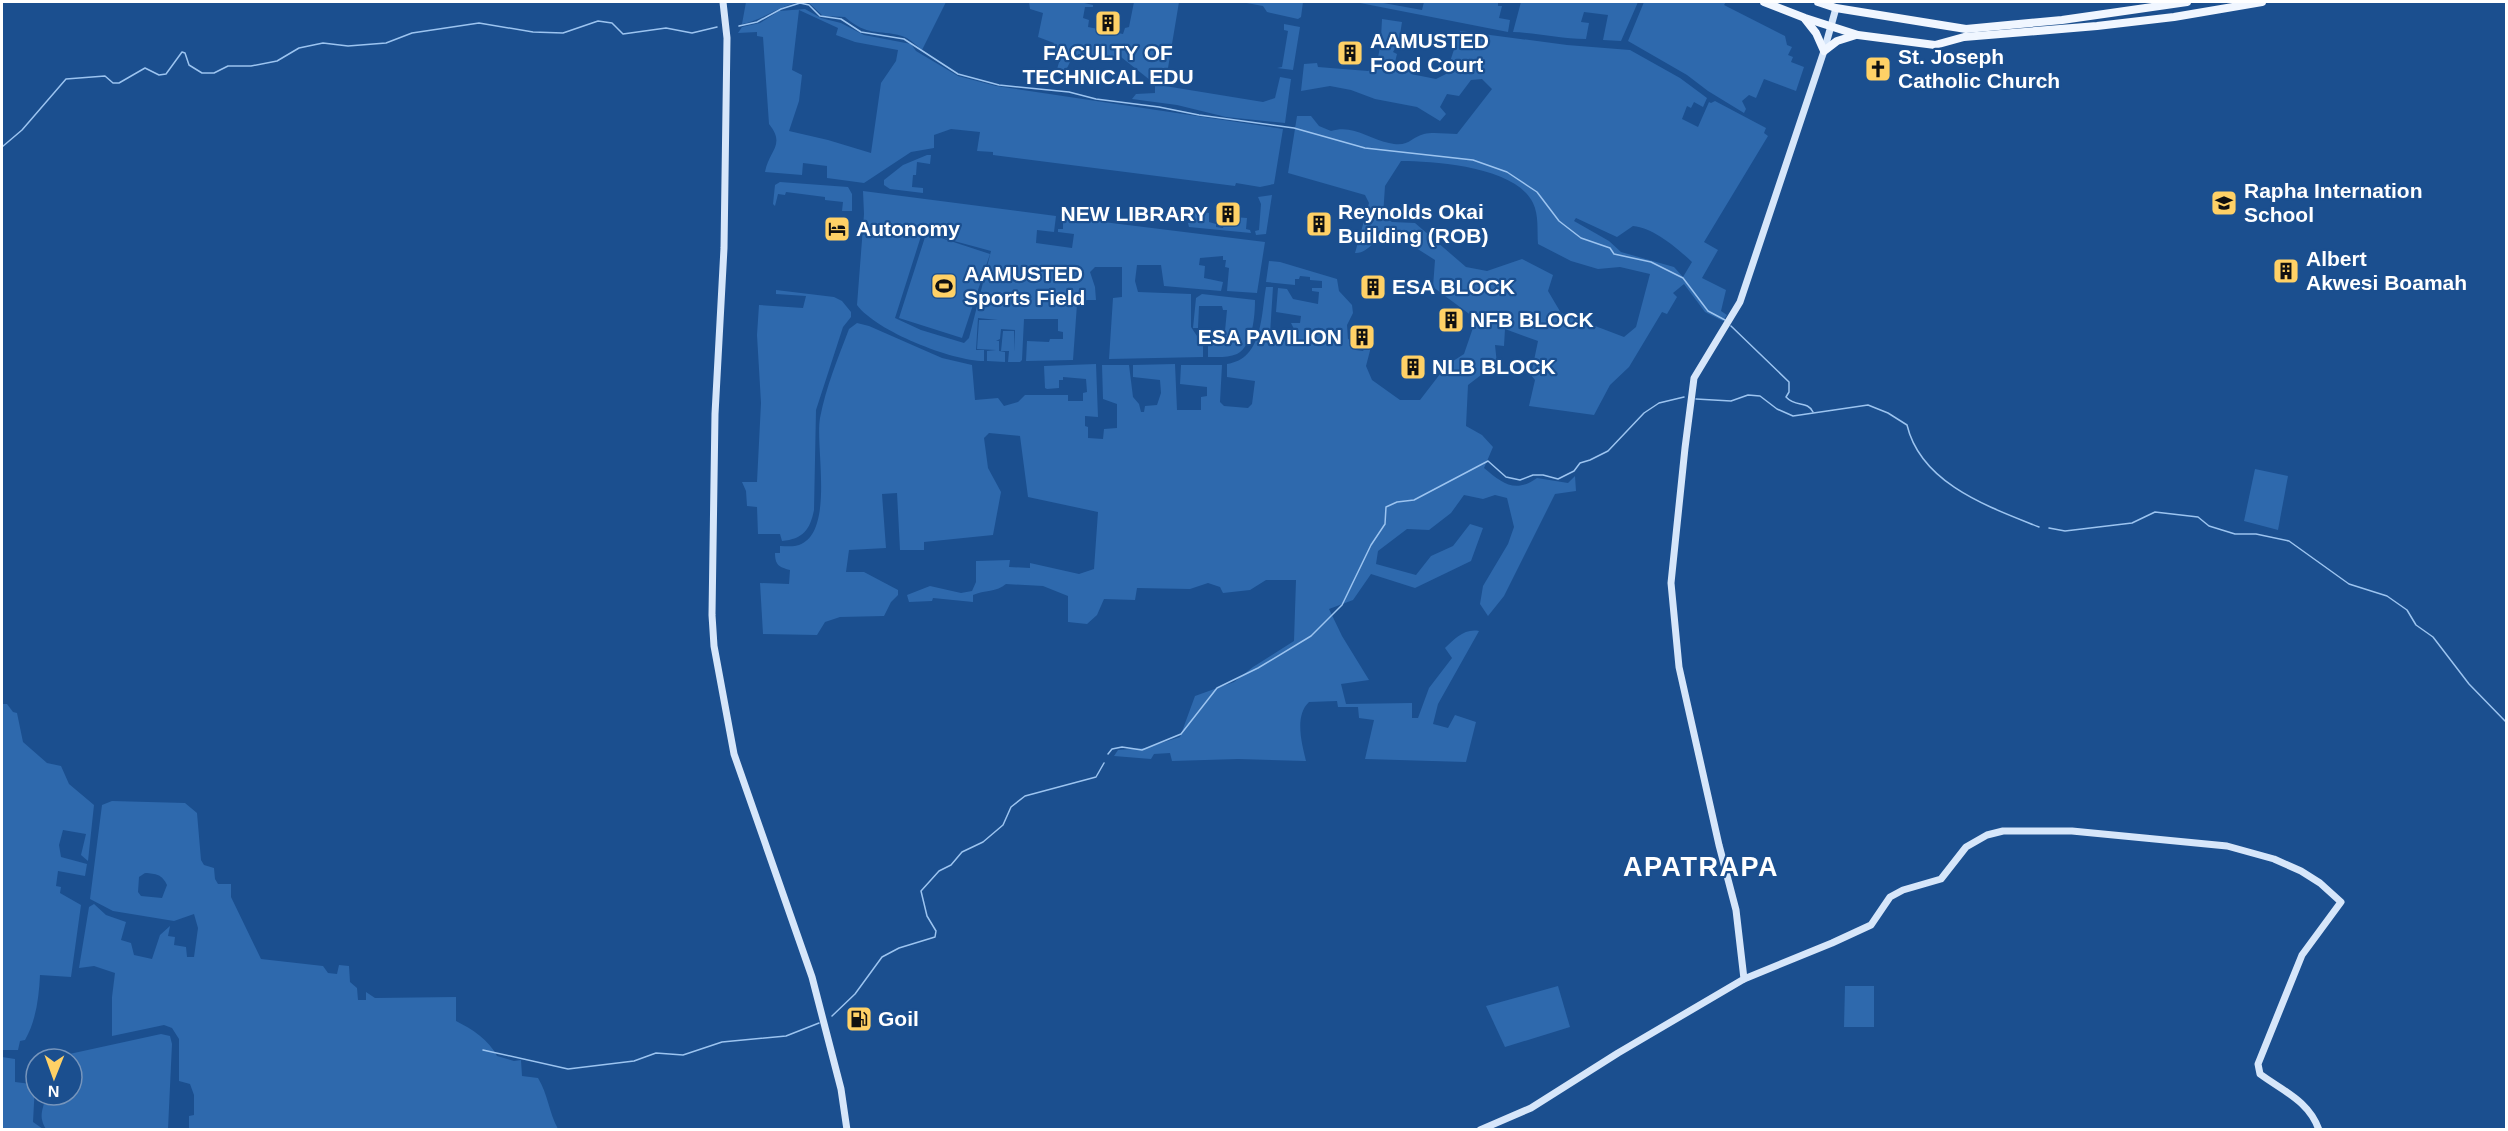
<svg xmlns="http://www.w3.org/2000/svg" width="2508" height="1131" font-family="Arial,sans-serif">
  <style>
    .green { fill: #2e69ad; fill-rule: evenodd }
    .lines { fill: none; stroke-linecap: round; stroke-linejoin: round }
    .stream { stroke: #9cc4f0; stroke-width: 1.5 }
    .secondary { stroke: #d6e6fa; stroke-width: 7 }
    .primary { stroke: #f0f6ff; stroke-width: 8 }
    .labels { text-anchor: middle; stroke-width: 4.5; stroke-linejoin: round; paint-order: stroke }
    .poi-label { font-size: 21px; font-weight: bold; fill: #fff; stroke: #1b4f8f; text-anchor: start }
    .district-label { font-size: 27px; font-weight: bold; letter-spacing: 1.5px; fill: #fff; stroke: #1b4f8f }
  </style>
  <rect width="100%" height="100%" fill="#1b4f8f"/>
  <!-- green -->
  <g class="green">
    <path d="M746,2H800C778,6 763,20 742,24Z"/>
    <path d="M808,2H946L922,50C916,45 909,38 902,36C877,29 868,37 845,17L823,16Z"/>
    <polygon points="1029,2 1080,2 1093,5 1093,7 1085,7 1083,18 1089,20 1088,27 1123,34 1125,28 1129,27 1134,2 1179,2 1165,86 1263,102 1275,98 1280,77 1291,79 1285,123 1226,117 1177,105 1132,99 1136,94 1155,93 1155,84 1121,57 1078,54 1077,58 1072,58 1066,70 1057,69 1061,56 1049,52 1054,43 1038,37 1043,13 1030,9"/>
    <polygon points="1241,2 1303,2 1301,17 1298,19 1267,12 1263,6"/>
    <polygon points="1355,2 1378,2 1422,10 1424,2 1498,2 1498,6 1502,6 1499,18 1510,20 1508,32"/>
    <path d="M1521,2H1638L1621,41L1603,40L1608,15L1584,12L1581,22L1589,23L1586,39C1561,39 1538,33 1513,32Z"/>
    <polygon points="1644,2 1726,2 1724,5 1785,36 1787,45 1792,47 1788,55 1793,57 1791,62 1804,67 1796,91 1764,79 1756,98 1749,95 1742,101 1746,109 1744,113 1708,91 1687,75 1628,41"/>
    <path d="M805,9L821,18L841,23L864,35L911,44L916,51L958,76L996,86L1283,129L1274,184L1260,187L1236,183L1235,186L993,155V152L977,151L980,132L951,129L934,135V148L911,152L864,183L827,178V166L803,163L802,175L765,172C769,150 786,145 769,124L763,37L757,36V32L738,33L742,27L760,23L779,11ZM799,10L838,28L836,35L855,42L898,50L896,61L881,83L871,153L828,140L789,131L799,101L802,75L792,70Z"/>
    <path d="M1382,19L1402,22L1399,41L1393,52L1397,54L1395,62H1408L1411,74L1436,79L1446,74L1460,31L1567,45L1630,50L1680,78L1707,98L1703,107L1694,102L1691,108L1687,106L1682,119L1698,127L1709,102L1711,103L1715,101L1766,128L1764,133L1768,136L1704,242L1718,250L1702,278L1726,290L1721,311L1727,315L1723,321L1705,312L1684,284L1673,293L1677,297L1667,314L1662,312L1629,367L1610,385L1594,415L1529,406L1535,380L1531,375L1538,341L1505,329L1504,346L1495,345L1497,364L1494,374L1481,375L1468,385L1466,426L1482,435L1493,447L1484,468C1502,483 1515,494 1537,478L1568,483L1575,476L1576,491L1555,494L1504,596L1488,616L1480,604L1483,586L1508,544L1514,527L1507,498L1495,495L1483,499L1464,495L1451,513L1429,530L1407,529L1378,551L1376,564L1416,575L1431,556L1453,546L1470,524L1483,528L1471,561L1415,588L1371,574L1353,600L1329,609L1342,636L1369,680L1341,684L1346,704L1412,703V718H1418L1429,688L1452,658L1445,648C1454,639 1465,628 1479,631L1438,704L1433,724L1448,728L1455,715L1476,722L1466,762L1365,759L1374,720L1359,718L1358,707H1338L1337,701L1309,702C1294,716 1302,744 1306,761L1238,759L1172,761L1170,753L1154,754L1151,759L1114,756L1118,750L1145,748L1180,737L1195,696L1234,682L1253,667L1294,641L1296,580H1266L1250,590L1223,593L1220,587L1208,583L1190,589L1137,588L1135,600L1104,599L1097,615L1087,624L1068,622V596L1043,586L1006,584C997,592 984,590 973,595V602L933,598L932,601L909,602L907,595L930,586L961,593L972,591L976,582V561L1010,560L1009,567L1030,568V563L1079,574L1094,569L1098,512L1028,497L1020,436L989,433L984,438L988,468L1001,492L993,535L924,542V550H900L897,493L882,494L886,548L849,550L846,572H864L898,590V595L891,602L884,616L840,617L825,622L817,635L763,634L760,583L789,584L790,570C779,567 775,565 775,553H780V546C786,546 794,547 799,545C835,532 815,448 820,418C826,387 838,358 849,329L857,323L869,326L942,358L972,365L975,400L998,398L1004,406L1018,402L1025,395H1068V401H1083V393L1087,392L1086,379L1063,377V380H1059V388L1047,389L1045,388L1044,366L1096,364L1098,417L1085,416V426L1088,427V438L1103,439L1104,429L1117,428V404L1103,399L1102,365H1129L1133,397L1139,404L1141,412H1144L1145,406L1157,405L1161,393L1160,380L1133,377V365L1175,364L1177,410H1201V397L1207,396V387L1180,384L1181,365H1222L1220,402L1224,406L1248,408L1252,404L1255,381L1227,377V364C1263,359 1261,315 1266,287H1273L1270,334L1293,337L1295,331L1291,323H1300L1301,316L1276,312L1278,288L1287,289L1293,299L1318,304L1319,292L1312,291V288H1322V281L1310,280V277L1300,276L1299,279H1295V285L1266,282L1269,261L1280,262L1337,279L1339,291L1352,305L1353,313L1347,325L1348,339L1354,342L1356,350L1363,351L1369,342L1372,343L1366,366L1372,380L1400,400H1420L1447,365L1464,354L1476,319L1433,287L1435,260L1391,232C1376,234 1370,254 1355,253L1369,203L1365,195L1288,173L1297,116H1311L1319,126L1331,131C1353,124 1369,139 1389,143C1409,148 1411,137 1424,134C1433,132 1447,134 1457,134L1492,89L1482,79L1471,80L1459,96L1447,94L1440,107L1446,114L1440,121L1417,107L1375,99L1351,90L1330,86L1301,91L1304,64L1317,63L1318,67L1368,71L1375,68C1381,50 1381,37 1382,19ZM1401,161C1436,161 1516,167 1533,203C1539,215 1537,231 1538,244L1571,261L1598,269L1620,267L1650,274L1636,327L1624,337L1561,313L1548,291L1553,275L1522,259L1487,271L1466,267L1415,223L1392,222L1383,216L1385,186ZM1576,218L1617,237L1633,226C1654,228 1677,248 1692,262L1683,277L1674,267L1621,252L1609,241L1574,221Z"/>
    <polygon points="1284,24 1300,27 1293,70 1277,68 1282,67 1288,31 1284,30"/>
    <polygon points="927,155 931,155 930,164 917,162 916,175 913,175 912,187 923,188 923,193 890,189 884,185 884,180 903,165"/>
    <polygon points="780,182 848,187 852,194 852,211 842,211 843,202 825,200 825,197 786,192 785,195 778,194 775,206 773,204 775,185"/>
    <path d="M863,191L1056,216L1054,232L1037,230L1036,243L1072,248L1074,234L1058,232V229H1063V217L1265,242L1257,293L1227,291L1229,268L1225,267L1226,260H1223V256L1200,258L1199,265L1205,266L1204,278L1223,282L1221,291L1164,286L1161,265H1137L1135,281L1138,292L1191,294V327L1203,345V357L1109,359L1113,298L1122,297V267H1095L1090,272L1095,287L1096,300H1087L1077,304L1073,360L1026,361L1027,341L1049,342L1050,339H1063V332L1058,331V319H1024L1022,360L1020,362H1008L1009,351H1001L1003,331H1014V352L1015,330L1001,329L1000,339L996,341H999V351L1005,352V362L987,361V351L996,350L977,349L979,320H998L978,318L976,350H984V361C952,361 876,331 857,305L864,214ZM922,233L926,234L899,318L962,338L990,254L932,235L991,251L969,338L964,343L921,330L895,318Z"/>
    <polygon points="1272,195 1266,234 1256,235 1255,231 1259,230 1261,204 1258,197"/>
    <polygon points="1195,210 1209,213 1209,222 1216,224 1216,227 1223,228 1224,224 1232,225 1233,217 1247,218 1246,229 1250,230 1251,233 1189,227 1188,223 1194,222"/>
    <path d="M776,290L834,297L842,301L851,312V317L843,327L816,410L814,510C810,530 803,539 782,541L780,534H758L757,507L747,506L746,491L742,482H757L761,403L757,335L759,305L803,308L806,296L776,294Z"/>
    <path d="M1202,294L1255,300C1255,315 1253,346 1237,354C1228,358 1217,357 1208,357V342L1225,331L1227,310H1223L1222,306H1199L1198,328H1193L1196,298Z"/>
    <polygon points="2255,469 2288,476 2278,530 2244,521"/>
    <path d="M2,704H7L13,712L17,713L23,742L47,763L61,766L69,784L94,805L88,861L81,855L86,834L63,830L59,845L61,857L87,864L85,876L58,871L56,886L61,887L60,893L81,905L71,977L40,975C39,997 36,1021 25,1040L20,1041L18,1050H2Z"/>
    <path d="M112,801L185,803L197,813L201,860L204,865L214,868L215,879L218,884H231V897L261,959L323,966L328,973L337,974L339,965L349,966L350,982L357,988L358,1000H366V992L375,998L456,997V1021C472,1029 489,1040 497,1056L514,1061L521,1060L522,1076L538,1078C548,1094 549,1113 558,1129H189V1116L194,1115V1095L190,1084L179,1081V1039L172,1028L164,1025L112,1036V997L115,973L94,966L79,968L89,907L94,904L106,915L126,922L121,940L131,943L134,955L152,959L160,935L170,926L168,936L175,937L174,945L186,947L187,957H194L198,928L194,914L174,921L113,911L90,899L102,805ZM145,873C156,874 162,874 167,885L162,898L141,896L138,892L139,877Z"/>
    <polygon points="1558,986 1570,1027 1505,1047 1486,1006"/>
    <polygon points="1845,986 1874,986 1874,1027 1844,1027"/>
    <path d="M161,1034L170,1036L172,1044L168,1129H46C38,1116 43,1110 46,1095H72V1059L51,1058Z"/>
    <polygon points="2,1057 15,1059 15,1082 31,1084 36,1066 33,1122 43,1129 2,1129"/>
  </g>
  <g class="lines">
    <!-- stream -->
    <g class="stream">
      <polyline points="739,26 757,22 781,9 800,3 809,5 820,16 841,19 861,32 904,39 958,74 999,85 1069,92 1096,99 1159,107 1199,115 1294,128 1365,148 1473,160 1507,172 1537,192 1559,221 1581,238 1610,248 1614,254 1651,262 1683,278 1708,311 1725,320"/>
      <polyline points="2,147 22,130 66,79 105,76 113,83 119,83 145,68 159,75 166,74 182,52 185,53 189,65 202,73 214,73 228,66 251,66 277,61 299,48 323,43 348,46 386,43 412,33 479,23 533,32 563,33 598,21 612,23 623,34 666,28 692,33 717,27"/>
      <path d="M1731,326L1789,382V392L1786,397C1796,408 1807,400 1813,412"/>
      <path d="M1696,399L1731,401L1748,395L1760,396L1777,409L1793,416L1868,405L1888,413L1907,425C1921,484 1989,507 2039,527"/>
      <polyline points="2049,528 2065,531 2132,523 2155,512 2198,517 2209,526 2235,534 2256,534 2289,541 2349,584 2387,596 2407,610 2416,625 2433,637 2469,684 2506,722"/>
      <polyline points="1108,754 1112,749 1122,747 1142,750 1181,734 1217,688 1258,668 1311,636 1342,605 1371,545 1385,524 1386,507 1397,502 1414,500 1488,461 1506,477 1520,480 1533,475 1543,475 1558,479 1574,471 1580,463 1590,460 1608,451 1644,413 1659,403 1684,397"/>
      <polyline points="832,1016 855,994 882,957 899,948 935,937 936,931 927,916 921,891 939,871 951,865 962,852 983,842 1003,825 1011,807 1025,796 1096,777 1104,763"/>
      <polyline points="483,1050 568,1069 634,1061 656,1053 683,1055 722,1042 786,1036 819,1023"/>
    </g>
    <!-- secondary -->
    <g class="secondary">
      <polyline points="723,2 727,38 724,248 715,414 712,615 714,646 734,754 812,977 841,1089 847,1130"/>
      <path d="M1744,979L1832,943L1871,925L1890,897L1903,890L1941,879L1966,847L1987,835L2003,831H2072L2227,846L2274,859L2301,871L2320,883L2341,902L2302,955L2258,1064L2260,1074C2283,1091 2309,1101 2319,1130"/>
      <polyline points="1480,1130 1531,1108 1618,1053 1744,979 1736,910 1719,845 1679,667 1671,583 1685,448 1694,378 1740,302 1824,51 1836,8"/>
    </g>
    <!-- primary -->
    <g class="primary">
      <polyline points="1764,2 1805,18 1858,35 1935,45 1964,37 2097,26 2174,17 2262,2"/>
      <polyline points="1818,2 1836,8 1966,29 2062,20 2187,2"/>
      <polyline points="1805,19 1816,33 1824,51 1837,41 1856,35"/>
    </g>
  </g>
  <!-- icons -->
  <defs>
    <symbol id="building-square" viewBox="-11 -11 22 22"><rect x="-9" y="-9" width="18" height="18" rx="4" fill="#ffd166" stroke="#1b4f8f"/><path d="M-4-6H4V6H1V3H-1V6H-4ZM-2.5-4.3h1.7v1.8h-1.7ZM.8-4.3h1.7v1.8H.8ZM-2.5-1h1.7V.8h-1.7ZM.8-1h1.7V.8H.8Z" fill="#111"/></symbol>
    <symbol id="church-square" viewBox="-11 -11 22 22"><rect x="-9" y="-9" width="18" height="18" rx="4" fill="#ffd166" stroke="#1b4f8f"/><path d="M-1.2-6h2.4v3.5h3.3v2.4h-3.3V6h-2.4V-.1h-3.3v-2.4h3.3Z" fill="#111"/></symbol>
    <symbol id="school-square" viewBox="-11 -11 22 22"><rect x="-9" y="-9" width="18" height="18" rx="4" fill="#ffd166" stroke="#1b4f8f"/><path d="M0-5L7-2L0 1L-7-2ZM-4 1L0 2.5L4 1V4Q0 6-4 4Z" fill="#111"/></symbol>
    <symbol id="hotel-square" viewBox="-11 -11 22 22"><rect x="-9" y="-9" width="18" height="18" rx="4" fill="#ffd166" stroke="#1b4f8f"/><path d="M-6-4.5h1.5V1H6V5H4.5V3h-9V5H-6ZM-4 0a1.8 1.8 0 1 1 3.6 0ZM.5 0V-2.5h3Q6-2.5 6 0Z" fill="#111"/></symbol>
    <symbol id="stadium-square" viewBox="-11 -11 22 22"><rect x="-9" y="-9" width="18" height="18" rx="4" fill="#ffd166" stroke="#1b4f8f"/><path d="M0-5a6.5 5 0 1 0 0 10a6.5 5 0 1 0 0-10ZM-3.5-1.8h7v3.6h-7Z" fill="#111"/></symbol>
    <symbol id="fuel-square" viewBox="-11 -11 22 22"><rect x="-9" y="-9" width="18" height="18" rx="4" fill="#ffd166" stroke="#1b4f8f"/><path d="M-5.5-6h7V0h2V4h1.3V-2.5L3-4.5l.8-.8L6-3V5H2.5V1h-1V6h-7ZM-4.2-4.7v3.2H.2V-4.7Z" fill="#111"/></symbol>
  </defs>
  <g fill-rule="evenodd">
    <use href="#building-square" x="1093" y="8" width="30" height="30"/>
    <use href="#building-square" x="1335" y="38" width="30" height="30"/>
    <use href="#church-square" x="1863" y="54" width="30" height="30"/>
    <use href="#school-square" x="2209" y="188" width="30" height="30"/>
    <use href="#building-square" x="1213" y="199" width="30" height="30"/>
    <use href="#building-square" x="1304" y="209" width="30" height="30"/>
    <use href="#hotel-square" x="822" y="214" width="30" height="30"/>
    <use href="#building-square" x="2271" y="256" width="30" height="30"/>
    <use href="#stadium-square" x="929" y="271" width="30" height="30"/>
    <use href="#building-square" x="1358" y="272" width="30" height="30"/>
    <use href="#building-square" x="1436" y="305" width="30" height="30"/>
    <use href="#building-square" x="1347" y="322" width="30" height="30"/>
    <use href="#building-square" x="1398" y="352" width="30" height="30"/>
    <use href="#fuel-square" x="844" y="1004" width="30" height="30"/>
  </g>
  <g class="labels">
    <!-- poi labels -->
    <g class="poi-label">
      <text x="1370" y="48">AAMUSTED<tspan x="1370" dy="24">Food Court</tspan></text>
      <text x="1108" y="60" text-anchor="middle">FACULTY OF<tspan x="1108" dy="24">TECHNICAL EDU</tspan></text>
      <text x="1898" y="64">St. Joseph<tspan x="1898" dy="24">Catholic Church</tspan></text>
      <text x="2244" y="198">Rapha Internation<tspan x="2244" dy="24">School</tspan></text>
      <text x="1338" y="219">Reynolds Okai<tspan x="1338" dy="24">Building (ROB)</tspan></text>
      <text x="1208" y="221" text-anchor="end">NEW LIBRARY</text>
      <text x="856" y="236">Autonomy</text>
      <text x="2306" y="266">Albert<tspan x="2306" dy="24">Akwesi Boamah</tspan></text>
      <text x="964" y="281">AAMUSTED<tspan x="964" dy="24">Sports Field</tspan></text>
      <text x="1392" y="294">ESA BLOCK</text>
      <text x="1470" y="327">NFB BLOCK</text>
      <text x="1342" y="344" text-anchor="end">ESA PAVILION</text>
      <text x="1432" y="374">NLB BLOCK</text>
      <text x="878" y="1026">Goil</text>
    </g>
    <!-- district labels -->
    <g class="district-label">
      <text x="1701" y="876">APATRAPA</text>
    </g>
  </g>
  <!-- border -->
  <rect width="2508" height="1131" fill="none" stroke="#ffffff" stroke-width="6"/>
  <!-- north arrow -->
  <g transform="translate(54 1077) rotate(181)"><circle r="28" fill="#1b4f8f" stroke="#7695bc" stroke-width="1.5"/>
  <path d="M0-4.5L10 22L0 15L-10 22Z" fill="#ffd166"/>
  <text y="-9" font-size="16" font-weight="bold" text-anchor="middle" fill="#ffffff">N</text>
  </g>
</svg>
